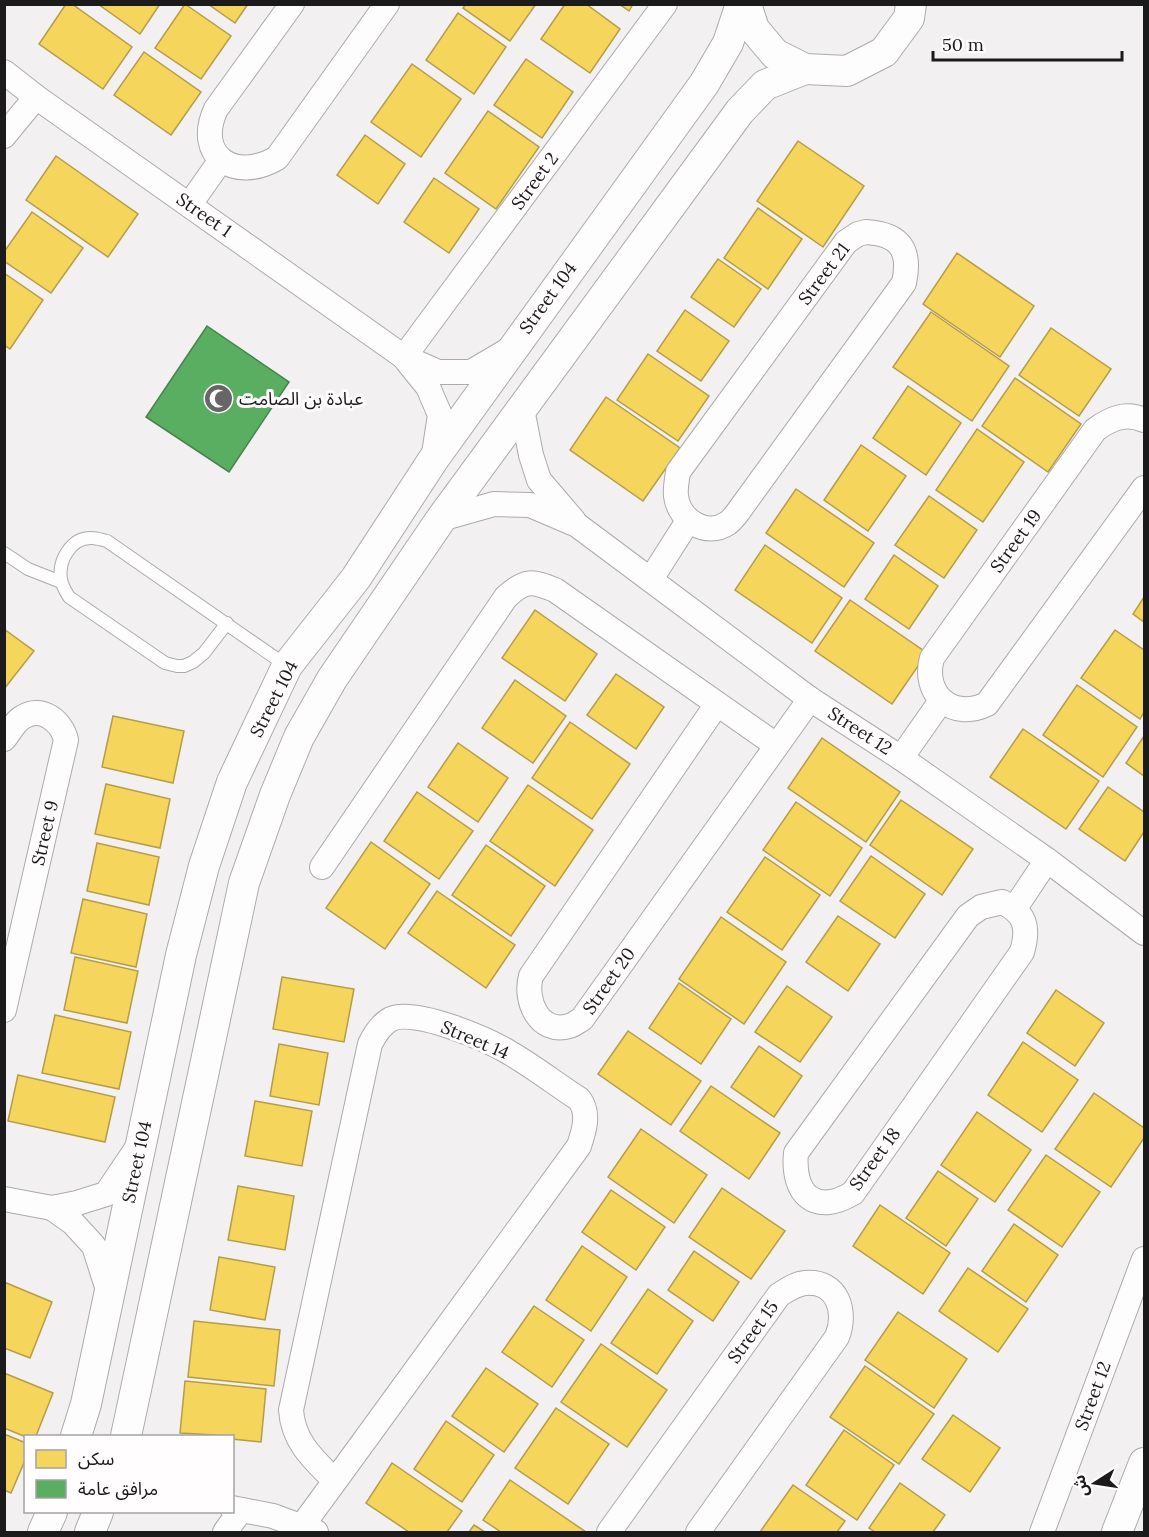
<svg xmlns="http://www.w3.org/2000/svg" width="1149" height="1537" font-family="Lora,'Noto Sans Arabic',serif">
  <style>
    .homes { fill: #f6d55c; stroke: #b59d48; stroke-width: 1.5 }
    .public { fill: #5aae61; stroke: #47824c; stroke-width: 1.5 }
    .lines { fill: none; stroke-linecap: round; stroke-linejoin: round }
    .service-casing { stroke: #acabab; stroke-width: 14 }
    .minor-casing { stroke: #acabab; stroke-width: 26 }
    .tertiary-casing { stroke: #acabab; stroke-width: 32 }
    .service { stroke: #fdfdfd; stroke-width: 12 }
    .minor { stroke: #fdfdfd; stroke-width: 24 }
    .tertiary { stroke: #fdfdfd; stroke-width: 30 }
    .labels { text-anchor: middle; stroke-width: 6; stroke-linejoin: round; paint-order: stroke }
    .street-label { font-size: 18px; fill: #1c1b1b; stroke: #fffdfe }
    .poi-label { font-size: 18px; fill: #1c1b1b; stroke: #fffdfe; text-anchor: start }
  </style>
  <rect width="100%" height="100%" fill="#f2f0f1"/>
  <!-- homes -->
  <g class="homes">
    <polygon points="66,4 72,4 132,47 103,89 39,44"/>
    <polygon points="98,4 160,4 140,34"/>
    <polygon points="185,4 231,36 201,79 155,48"/>
    <polygon points="208,4 248,4 235,23"/>
    <polygon points="466,4 536,4 510,41 463,8"/>
    <polygon points="565,4 586,4 620,29 590,73 541,39"/>
    <polygon points="619,4 633,4 629,11"/>
    <polygon points="458,13 506,47 474,94 426,60"/>
    <polygon points="144,52 201,92 171,135 114,95"/>
    <polygon points="526,59 573,92 542,138 494,105"/>
    <polygon points="412,64 461,99 421,157 371,122"/>
    <polygon points="488,111 539,147 496,209 445,173"/>
    <polygon points="365,135 405,164 378,204 337,175"/>
    <polygon points="798,141 864,186 823,247 757,201"/>
    <polygon points="56,156 138,214 108,257 26,200"/>
    <polygon points="434,178 479,209 449,253 404,222"/>
    <polygon points="758,208 802,239 768,289 724,258"/>
    <polygon points="32,212 83,248 51,293 4,261 4,252"/>
    <polygon points="957,253 1034,306 1000,357 923,304"/>
    <polygon points="718,259 761,289 734,327 691,297"/>
    <polygon points="4,273 43,300 10,349 4,345"/>
    <polygon points="685,310 729,341 701,381 657,351"/>
    <polygon points="931,312 1009,366 972,421 893,367"/>
    <polygon points="1051,328 1111,369 1079,416 1019,375"/>
    <polygon points="648,354 709,396 678,441 617,400"/>
    <polygon points="1015,378 1081,424 1048,472 982,426"/>
    <polygon points="908,386 961,423 926,475 873,438"/>
    <polygon points="606,397 680,448 643,501 570,450"/>
    <polygon points="977,429 1024,462 983,522 936,490"/>
    <polygon points="861,445 906,476 868,531 824,500"/>
    <polygon points="796,489 874,543 844,587 766,533"/>
    <polygon points="929,496 977,530 944,578 895,545"/>
    <polygon points="765,545 842,598 812,643 735,590"/>
    <polygon points="894,555 938,586 909,629 865,599"/>
    <polygon points="1144,597 1144,622 1133,614"/>
    <polygon points="850,600 927,653 892,704 815,651"/>
    <polygon points="535,610 597,654 565,701 502,658"/>
    <polygon points="4,629 34,651 4,689"/>
    <polygon points="1115,630 1144,650 1144,712 1140,719 1081,678"/>
    <polygon points="616,674 664,707 636,749 587,715"/>
    <polygon points="515,680 566,716 533,763 482,728"/>
    <polygon points="1077,685 1137,727 1103,777 1043,735"/>
    <polygon points="113,716 184,731 173,783 102,767"/>
    <polygon points="570,722 630,764 592,819 532,778"/>
    <polygon points="1023,729 1099,781 1066,829 990,777"/>
    <polygon points="1144,736 1144,776 1126,763"/>
    <polygon points="822,738 900,792 866,842 788,788"/>
    <polygon points="458,743 508,778 478,822 428,787"/>
    <polygon points="106,784 170,799 160,848 95,834"/>
    <polygon points="528,785 593,830 555,886 490,841"/>
    <polygon points="1108,787 1144,812 1144,832 1125,861 1079,829"/>
    <polygon points="417,792 473,831 439,879 384,841"/>
    <polygon points="901,800 973,849 942,895 870,845"/>
    <polygon points="796,802 862,848 830,896 763,850"/>
    <polygon points="371,842 430,884 385,949 326,908"/>
    <polygon points="97,843 159,857 149,905 87,891"/>
    <polygon points="486,845 545,886 511,936 452,895"/>
    <polygon points="871,856 925,894 895,938 840,901"/>
    <polygon points="765,857 820,895 782,950 727,912"/>
    <polygon points="437,891 515,945 486,988 408,933"/>
    <polygon points="83,899 147,914 136,967 71,953"/>
    <polygon points="838,916 880,944 848,991 806,962"/>
    <polygon points="721,917 786,962 744,1024 679,979"/>
    <polygon points="75,957 138,971 127,1023 64,1010"/>
    <polygon points="282,977 354,989 344,1042 273,1029"/>
    <polygon points="679,983 731,1019 701,1064 649,1028"/>
    <polygon points="787,986 832,1017 800,1062 755,1032"/>
    <polygon points="1056,990 1104,1023 1075,1066 1027,1033"/>
    <polygon points="55,1015 131,1032 119,1089 42,1073"/>
    <polygon points="628,1031 701,1081 671,1125 598,1074"/>
    <polygon points="1023,1042 1078,1080 1042,1132 988,1095"/>
    <polygon points="279,1044 328,1053 319,1105 270,1096"/>
    <polygon points="759,1046 802,1076 774,1117 731,1087"/>
    <polygon points="18,1075 115,1097 105,1142 8,1121"/>
    <polygon points="711,1086 780,1133 749,1179 680,1131"/>
    <polygon points="1094,1093 1144,1128 1144,1138 1111,1187 1055,1149"/>
    <polygon points="255,1101 312,1111 302,1166 245,1156"/>
    <polygon points="977,1112 1031,1150 995,1202 941,1165"/>
    <polygon points="641,1129 707,1175 674,1223 608,1177"/>
    <polygon points="1046,1155 1100,1192 1062,1247 1008,1210"/>
    <polygon points="938,1171 978,1199 946,1246 906,1218"/>
    <polygon points="238,1186 294,1196 285,1250 228,1240"/>
    <polygon points="722,1188 785,1231 751,1279 689,1237"/>
    <polygon points="611,1190 665,1227 636,1270 582,1232"/>
    <polygon points="880,1205 950,1253 923,1294 853,1246"/>
    <polygon points="1014,1224 1058,1255 1026,1302 982,1271"/>
    <polygon points="582,1246 627,1277 591,1331 546,1300"/>
    <polygon points="694,1251 739,1282 713,1321 668,1290"/>
    <polygon points="219,1257 275,1267 265,1320 210,1310"/>
    <polygon points="968,1268 1028,1309 998,1352 939,1311"/>
    <polygon points="4,1282 52,1302 30,1358 4,1348"/>
    <polygon points="648,1289 693,1321 657,1374 611,1343"/>
    <polygon points="534,1306 584,1340 552,1387 502,1352"/>
    <polygon points="898,1312 967,1359 934,1408 865,1360"/>
    <polygon points="194,1321 280,1330 274,1386 188,1377"/>
    <polygon points="601,1344 667,1390 627,1447 561,1402"/>
    <polygon points="865,1366 934,1414 899,1464 830,1417"/>
    <polygon points="486,1368 538,1404 504,1452 452,1416"/>
    <polygon points="4,1373 53,1393 36,1436 26,1437 4,1428"/>
    <polygon points="185,1381 266,1389 261,1442 232,1439 232,1436 180,1433"/>
    <polygon points="556,1408 609,1444 568,1504 515,1468"/>
    <polygon points="953,1415 1000,1448 970,1492 922,1459"/>
    <polygon points="446,1421 494,1455 462,1502 414,1469"/>
    <polygon points="844,1430 894,1465 857,1520 806,1485"/>
    <polygon points="4,1434 26,1443 26,1458 11,1493 4,1490"/>
    <polygon points="392,1463 462,1511 447,1532 409,1532 366,1503"/>
    <polygon points="510,1480 586,1532 501,1532 483,1520"/>
    <polygon points="900,1483 945,1515 933,1532 875,1532 869,1528"/>
    <polygon points="793,1485 845,1521 837,1532 760,1532"/>
    <polygon points="474,1525 485,1532 469,1532"/>
  </g>
  <!-- public -->
  <polygon class="public" points="207,326 289,382 229,472 146,417"/>
  <g class="lines">
    <defs>
      <g id="service">
        <polyline points="4,553 28,569 61,582"/>
        <path d="M227,623L204,653L193,662L184,666H177L165,663L69,597C66,592 62,586 61,579C58,561 71,537 92,538C97,538 102,540 107,541L287,666"/>
      </g>
      <g id="minor">
        <path d="M292,4L216,109C194,156 235,183 277,158L387,4"/>
        <polyline points="4,72 36,97 404,357 438,372 471,372 510,349"/>
        <polyline points="4,136 36,97"/>
        <polyline points="190,204 221,160"/>
        <path d="M866,232C901,234 911,251 904,283L738,512C735,516 732,520 728,523C706,538 679,520 676,496C675,487 677,480 678,472L846,242L858,234Z"/>
        <polyline points="404,357 665,4"/>
        <polyline points="407,361 428,387 440,415 433,460"/>
        <polyline points="522,409 531,455 539,480 574,521"/>
        <path d="M1144,420C1126,412 1111,418 1095,430L932,658C922,694 952,721 987,704L1144,488"/>
        <polyline points="441,519 494,504 530,505 577,525 810,699 901,758 1047,860 1144,933"/>
        <polyline points="651,579 688,521"/>
        <path d="M717,704L531,976C524,1000 539,1035 569,1026C574,1025 578,1021 582,1019L810,699"/>
        <path d="M4,739C10,732 15,721 23,717C42,705 62,722 66,740L4,1010"/>
        <polyline points="901,758 941,701"/>
        <path d="M322,867L506,597C526,579 532,581 555,590L776,745"/>
        <path d="M1002,902C1026,913 1029,928 1022,952L853,1193C815,1216 792,1194 796,1153L968,916L981,907Z"/>
        <polyline points="1015,908 1047,860"/>
        <polyline points="4,1199 52,1208 77,1203 106,1194 137,1148"/>
        <polyline points="52,1208 73,1223 94,1246 109,1293"/>
        <polyline points="232,1508 273,1516 316,1532"/>
        <path d="M302,1526L335,1481L579,1146C584,1131 590,1113 579,1099C556,1084 534,1067 510,1053C487,1039 415,1008 391,1019C381,1024 375,1034 370,1044L291,1410C293,1442 314,1460 335,1481"/>
        <polyline points="225,1532 241,1510"/>
        <path d="M609,1532L779,1295C787,1290 795,1284 805,1283C838,1280 847,1312 837,1337L698,1532"/>
        <polyline points="1042,1532 1144,1259"/>
      </g>
      <g id="tertiary">
        <polyline points="746,4 754,29 775,54 805,69 847,71 884,52 909,18 911,4"/>
        <polyline points="76,1436 86,1404 181,955 204,866 232,782 287,666 356,578 433,460 704,84 728,43 741,4"/>
        <polyline points="126,1436 244,883 275,795 299,737 332,679 441,519 740,111 765,85 805,69"/>
        <polyline points="43,1532 52,1512"/>
        <polyline points="90,1532 98,1512"/>
        <polyline points="1117,1532 1144,1463"/>
      </g>
    </defs>
    <!-- service casing -->
    <use href="#service" class="service-casing"/>
    <!-- minor casing -->
    <use href="#minor" class="minor-casing"/>
    <!-- tertiary casing -->
    <use href="#tertiary" class="tertiary-casing"/>
    <!-- service -->
    <use href="#service" class="service"/>
    <!-- minor -->
    <use href="#minor" class="minor"/>
    <!-- tertiary -->
    <use href="#tertiary" class="tertiary"/>
  </g>
  <!-- icons -->
  <defs>
    <symbol id="mosque-disc" viewBox="-11 -11 22 22"><circle r="9.5" fill="#676666" stroke="#fffdfe"/><path d="M3.5-4.9A6 6 0 1 0 3.5 4.9A5 5 0 1 1 3.5-4.9Z" fill="#fff"/></symbol>
  </defs>
  <g fill-rule="evenodd">
    <use href="#mosque-disc" x="202" y="382" width="33" height="33"/>
  </g>
  <g class="labels">
    <!-- street labels -->
    <g class="street-label">
      <text transform="translate(535 181) rotate(-54)" y="6">Street 2</text>
      <text transform="translate(204 215) rotate(35)" y="6">Street 1</text>
      <text transform="translate(824 274) rotate(-53)" y="6">Street 21</text>
      <text transform="translate(548 298) rotate(-54)" y="6">Street 104</text>
      <text transform="translate(1016 541) rotate(-54)" y="6">Street 19</text>
      <text transform="translate(274 699) rotate(-63)" y="6">Street 104</text>
      <text transform="translate(860 731) rotate(33)" y="6">Street 12</text>
      <text transform="translate(45 833) rotate(-77)" y="6">Street 9</text>
      <text transform="translate(609 981) rotate(-55)" y="6">Street 20</text>
      <text transform="translate(475 1040) rotate(23)" y="6">Street 14</text>
      <text transform="translate(875 1159) rotate(-54)" y="6">Street 18</text>
      <text transform="translate(137 1162) rotate(-78)" y="6">Street 104</text>
      <text transform="translate(753 1332) rotate(-54)" y="6">Street 15</text>
      <text transform="translate(1093 1396) rotate(-70)" y="6">Street 12</text>
    </g>
    <!-- poi labels -->
    <g class="poi-label">
      <text x="239" y="405">عبادة بن الصامت</text>
    </g>
  </g>
  <!-- border -->
  <rect width="1149" height="1537" fill="none" stroke="#1c1b1b" stroke-width="12"/>
  <!-- legend -->
  <rect x="24" y="1435" width="210" height="78" fill="#fffdfe" stroke="#a4a3a3" stroke-width="1.5"/>
  <rect x="36" y="1450" width="30" height="18" fill="#f6d55c" stroke="#a4a3a3" stroke-width="1.5"/>
  <text x="78" y="1465" font-size="18" fill="#1c1b1b">سكن</text>
  <rect x="36" y="1480" width="30" height="18" fill="#5aae61" stroke="#a4a3a3" stroke-width="1.5"/>
  <text x="78" y="1495" font-size="18" fill="#1c1b1b">مرافق عامة</text>
  <!-- north arrow -->
  <g transform="translate(1095 1483) rotate(258)" stroke="#fffdfe" stroke-width="4.5" paint-order="stroke">
  <path d="M0-4.5L10 22L0 15L-10 22Z" fill="#1c1b1b"/>
  <text y="-9" font-size="16" font-weight="bold" text-anchor="middle" fill="#1c1b1b">ش</text>
  </g>
  <!-- scale -->
  <path d="M933 51v9h189v-9" fill="none" stroke="#1c1b1b" stroke-width="3"/>
  <text x="942" y="51" font-size="18" fill="#1c1b1b" stroke="#fffdfe" stroke-width="4.5" paint-order="stroke">50 m</text>
</svg>
